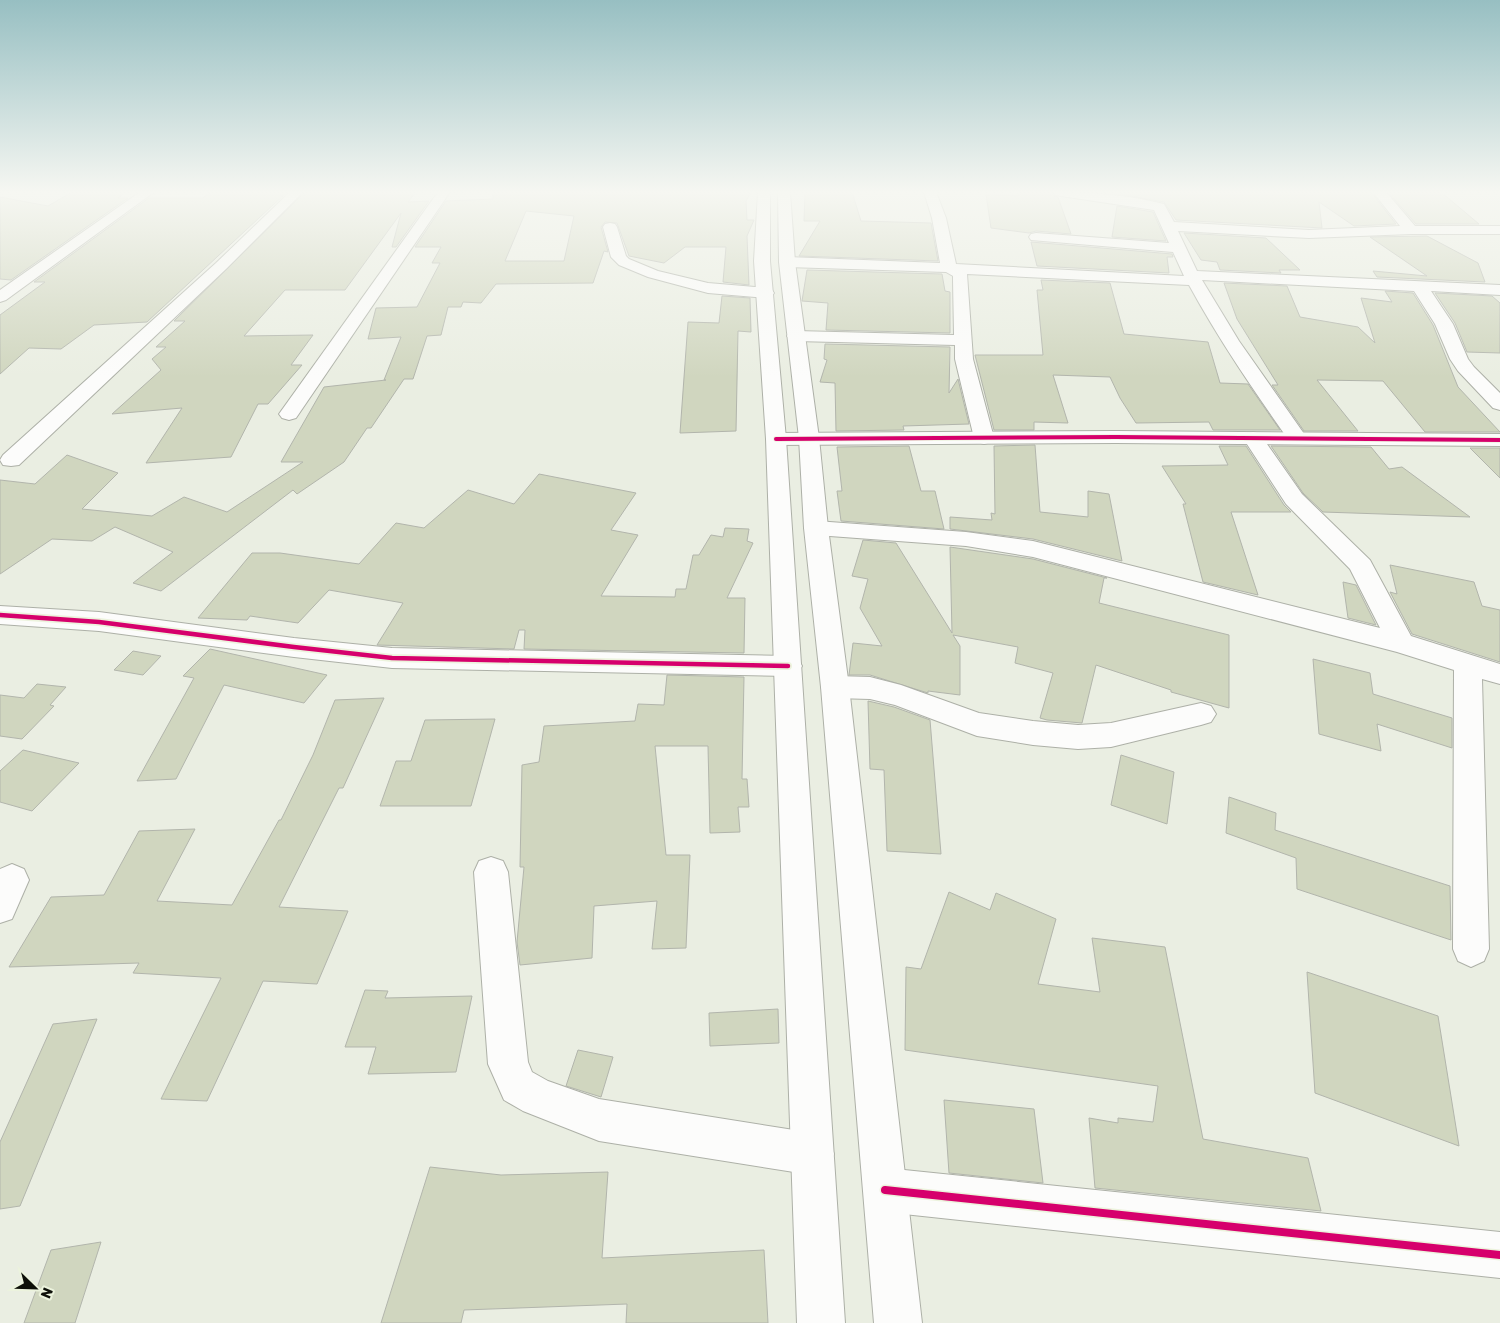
<svg xmlns="http://www.w3.org/2000/svg" width="1500" height="1323" font-family="Rubik,sans-serif">
  <style>
    .building { fill: #d0d6bf; stroke: #b2b5ac; fill-rule: evenodd }
    .lines { fill: none; stroke-linecap: round; stroke-linejoin: round }
    .minor-casing { stroke: #adb0a7; stroke-width: 2 }
    .tertiary-casing { stroke: #adb0a7; stroke-width: 2 }
    .secondary-casing { stroke: #adb0a7; stroke-width: 2 }
    .minor { fill: #fcfcfb; fill-rule: evenodd }
    .tertiary { fill: #fcfcfb; fill-rule: evenodd }
    .secondary { fill: #fcfcfb; fill-rule: evenodd }
    .cycleway-far2-casing { stroke: #ecf3dd; stroke-width: 5.5 }
    .cycleway-far1-casing { stroke: #ecf3dd; stroke-width: 8 }
    .cycleway-casing { stroke: #ecf3dd; stroke-width: 11 }
    .cycleway-far2 { stroke: #d6006c; stroke-width: 4 }
    .cycleway-far1 { stroke: #d6006c; stroke-width: 4.5 }
    .cycleway { stroke: #d6006c; stroke-width: 8 }
  </style>
  <rect width="100%" height="100%" fill="#eaeee2"/>
  <!-- building -->
  <g class="building">
    <polygon points="72,192 126,192 118,198 128,198 11,280 0,279 0,197 48,206"/>
    <polygon points="211,192 287,192 147,322 94,325 61,349 29,348 0,374 0,315 45,282 34,282 149,198 203,198"/>
    <polygon points="305,192 416,192 408,202 429,201 396,247 392,247 401,213 345,290 285,290 244,336 313,335 291,365 302,365 268,404 258,404 231,457 146,463 182,408 112,414 161,370 152,359 166,347 156,347 185,321 174,321"/>
    <path d="M493,192H746L750,194L746,201L747,220H754L747,236L749,285L723,282L726,247H685L664,263L629,256L617,223L605,222L601,227L608,252L604,251L593,283L496,284L481,303L463,302L461,307H448L441,335L427,336L413,379H404L371,428H367L344,462L297,494L293,490L161,591L133,583L173,552L115,527L92,541L52,539L0,574V480L35,484L67,455L118,473L82,509L152,516L184,497L227,512L303,462H281L324,387L386,380H384L401,337L368,339L376,308L417,307L440,263H432L441,247H415L446,201L493,199ZM526,211L574,216L564,261H505Z"/>
    <polygon points="805,192 852,192 861,221 931,223 938,261 799,256 820,221 804,221"/>
    <polygon points="1018,192 1053,192 1054,196 1058,197 1071,234 1036,231 1029,233 991,228 986,194 1018,196"/>
    <polygon points="1119,192 1371,192 1396,224 1354,226 1319,202 1322,228 1176,220 1164,202 1119,194"/>
    <polygon points="1388,192 1441,192 1479,224 1416,224"/>
    <polygon points="1117,206 1153,212 1166,241 1112,237"/>
    <polygon points="1184,233 1266,238 1300,270 1279,270 1281,273 1220,270 1217,262 1201,260"/>
    <polygon points="1427,236 1478,263 1485,282 1377,277 1373,271 1427,276 1370,237"/>
    <polygon points="1031,242 1172,254 1173,257 1167,257 1169,273 1037,266"/>
    <polygon points="807,270 942,274 945,291 950,292 950,333 826,330 828,303 802,301"/>
    <polygon points="1041,280 1110,283 1124,334 1208,342 1220,383 1248,384 1280,430 1213,430 1209,422 1136,423 1120,398 1110,377 1053,375 1068,423 1034,422 1034,430 994,430 975,355 1043,355 1037,290 1043,290"/>
    <polygon points="1224,283 1287,286 1300,317 1358,327 1375,343 1361,298 1392,302 1385,291 1413,293 1433,325 1458,387 1500,432 1425,432 1383,381 1317,380 1358,431 1304,431 1272,385 1278,385 1237,319"/>
    <polygon points="1435,293 1492,296 1500,303 1500,353 1467,352 1455,323"/>
    <polygon points="722,296 750,298 751,332 738,331 736,431 680,433 688,322 719,323"/>
    <polygon points="825,344 950,347 949,393 958,379 969,424 903,426 904,430 836,431 835,383 820,382 827,360 824,359"/>
    <polygon points="1035,445 1040,512 1088,517 1088,491 1109,494 1122,561 1033,539 950,529 950,517 992,520 991,513 995,514 994,446"/>
    <polygon points="909,446 921,491 935,491 944,529 841,521 837,491 842,491 837,447"/>
    <polygon points="1219,446 1246,446 1284,505 1291,512 1231,512 1258,595 1203,582 1183,504 1186,504 1162,466 1228,465"/>
    <polygon points="1271,446 1371,447 1389,469 1402,467 1470,517 1323,512 1303,493"/>
    <polygon points="1470,448 1500,448 1500,478"/>
    <polygon points="539,474 636,493 611,530 638,535 601,596 675,597 676,589 686,589 693,555 699,555 711,535 723,537 725,528 749,529 747,541 753,543 727,598 745,598 744,653 524,649 525,630 519,630 514,649 377,645 403,603 329,590 298,623 250,616 247,620 198,618 252,553 280,553 359,564 396,523 424,528 468,490 514,504"/>
    <polygon points="863,540 896,543 952,633 950,547 1033,559 1107,578 1104,578 1099,603 1229,635 1229,708 1171,692 1171,690 1096,665 1082,723 1047,720 1040,718 1053,673 1015,663 1018,647 953,635 960,646 960,695 928,691 928,693 870,675 849,675 853,643 882,646 860,608 868,579 852,576"/>
    <polygon points="1390,565 1474,582 1482,606 1500,610 1500,662 1412,634 1390,592 1397,594"/>
    <polygon points="1343,582 1356,585 1376,625 1348,618"/>
    <polygon points="210,649 327,675 304,703 224,685 176,779 137,781 194,678 183,676"/>
    <polygon points="133,651 161,656 143,675 114,670"/>
    <polygon points="1313,659 1370,673 1373,694 1452,718 1452,748 1377,724 1381,751 1319,734"/>
    <polygon points="667,675 744,677 742,779 747,779 749,807 738,807 740,832 710,833 708,746 655,746 666,855 690,855 686,948 652,949 657,901 594,906 592,958 520,965 517,942 524,867 520,867 522,765 539,762 544,726 635,721 638,704 664,705"/>
    <polygon points="37,684 66,687 50,705 54,706 22,739 0,736 0,695 24,698"/>
    <polygon points="384,698 343,788 339,788 279,907 348,911 317,984 263,981 207,1101 161,1099 221,978 133,973 139,963 9,967 51,897 104,895 139,831 195,829 157,901 232,905 279,820 281,820 313,755 335,700"/>
    <polygon points="868,701 894,707 930,720 941,854 887,851 884,770 870,769"/>
    <polygon points="495,719 471,806 380,806 396,761 411,761 425,720"/>
    <polygon points="23,750 79,763 32,811 0,802 0,771"/>
    <polygon points="1121,755 1174,772 1167,824 1111,805"/>
    <polygon points="1229,797 1276,813 1275,830 1450,886 1451,940 1297,889 1296,858 1226,833"/>
    <polygon points="949,892 990,910 996,893 1056,919 1038,984 1100,992 1092,938 1165,947 1203,1139 1308,1158 1321,1211 1095,1188 1089,1118 1118,1123 1118,1118 1153,1122 1158,1086 905,1050 906,967 921,969"/>
    <polygon points="1307,972 1438,1016 1459,1146 1315,1093"/>
    <polygon points="365,990 388,991 385,998 472,996 456,1072 368,1074 376,1047 345,1047"/>
    <polygon points="778,1009 779,1043 710,1046 709,1013"/>
    <polygon points="97,1019 20,1206 0,1209 0,1142 53,1024"/>
    <polygon points="578,1050 613,1057 601,1097 566,1086"/>
    <polygon points="944,1100 1034,1109 1043,1183 949,1173"/>
    <polygon points="430,1167 501,1175 608,1172 602,1258 764,1250 768,1323 626,1323 627,1304 464,1310 461,1323 381,1323"/>
    <polygon points="101,1242 75,1323 24,1323 51,1250"/>
  </g>
  <g class="lines">
    <defs>
      <g id="minor">
        <polygon points="140,192 154,192 6,300 0,302 0,290"/>
        <polygon points="290,192 303,192 226,269 19,465 11,466 3,465 0,460 3,455 216,263"/>
        <polygon points="438,192 450,192 296,418 289,420 282,418 279,414"/>
        <path d="M924,192H936L946,218L956,264L1184,276L1173,252L1031,240L1029,237L1031,234L1036,233L1169,243L1154,210L1061,196L1056,195L1055,192C1092,192 1128,195 1164,204L1174,222L1309,230L1400,226L1373,192H1386L1415,226H1500V234H1411L1309,238L1178,231L1197,271L1500,285V295L1431,291L1453,324L1468,359L1474,367L1500,393V410L1493,408L1458,371L1450,359L1435,324L1414,291L1202,280L1239,341L1307,438L1304,442L1297,444L1290,442C1254,391 1219,340 1189,285L967,274L973,359L994,438L991,442L984,444L977,442L974,438L955,359V345L796,341L790,340L787,336L790,332L796,331L954,335L953,280V276L946,272L787,267L782,265L779,262L782,259L787,257L940,263L932,218Z"/>
        <polygon points="610,223 615,224 617,227 626,256 629,259 658,271 708,283 766,288 772,290 774,293 772,296 766,298 708,293 648,277 619,265 611,257 603,227 605,224"/>
        <polygon points="1253,432 1260,434 1302,494 1370,560 1411,636 1500,664 1500,684 1482,679 1489,949 1484,961 1471,967 1458,961 1453,949 1454,670 1397,652 1033,557 966,546 816,535 808,533 804,528 808,523 816,521 966,532 1033,541 1380,628 1350,569 1286,504 1243,438 1246,434"/>
        <polygon points="0,606 99,612 294,638 392,648 788,656 798,659 802,666 798,673 788,676 392,668 294,657 99,631 0,624"/>
        <polygon points="835,676 870,677 901,685 979,713 1033,721 1078,725 1111,723 1201,703 1211,706 1216,714 1211,722 1201,725 1111,747 1078,749 1033,745 977,736 895,705 870,699 835,698 825,695 821,687 825,679"/>
        <polygon points="491,857 503,861 508,872 528,1062 532,1072 548,1081 599,1099 813,1133 828,1139 834,1154 828,1169 813,1175 599,1141 523,1111 504,1100 488,1064 474,872 479,861"/>
        <polygon points="12,864 24,869 29,880 12,919 0,923 0,869"/>
        <polygon points="885,1168 1500,1232 1500,1278 885,1212 870,1205 863,1190 870,1175"/>
      </g>
      <polygon id="tertiary" points="1116,431 1500,434 1500,446 1116,443 776,445 769,443 766,439 769,435 776,433"/>
      <g id="secondary">
        <polygon points="758,192 770,192 770,261 786,439 845,1323 797,1323 766,439 754,261"/>
        <polygon points="778,192 790,192 795,262 819,438 828,528 849,687 922,1323 874,1323 821,687 804,528 799,438 779,262"/>
      </g>
    </defs>
    <!-- minor casing -->
    <use href="#minor" class="minor-casing"/>
    <!-- tertiary casing -->
    <use href="#tertiary" class="tertiary-casing"/>
    <!-- secondary casing -->
    <use href="#secondary" class="secondary-casing"/>
    <!-- minor -->
    <use href="#minor" class="minor"/>
    <!-- tertiary -->
    <use href="#tertiary" class="tertiary"/>
    <!-- secondary -->
    <use href="#secondary" class="secondary"/>
    <defs>
      <polyline id="cycleway-far2" points="776,439 1116,437 1500,440"/>
      <polyline id="cycleway-far1" points="0,615 99,622 294,647 392,658 788,666"/>
      <polyline id="cycleway" points="885,1190 1500,1255"/>
    </defs>
    <!-- cycleway-far2 casing -->
    <use href="#cycleway-far2" class="cycleway-far2-casing"/>
    <!-- cycleway-far1 casing -->
    <use href="#cycleway-far1" class="cycleway-far1-casing"/>
    <!-- cycleway casing -->
    <use href="#cycleway" class="cycleway-casing"/>
    <!-- cycleway-far2 -->
    <use href="#cycleway-far2" class="cycleway-far2"/>
    <!-- cycleway-far1 -->
    <use href="#cycleway-far1" class="cycleway-far1"/>
    <!-- cycleway -->
    <use href="#cycleway" class="cycleway"/>
  </g>
  <!-- sky -->
  <linearGradient id="sky" x2="0" y2="1"><stop stop-color="#97bfc2"/><stop offset="0.51" stop-color="#f6f7f2"/><stop offset="1" stop-color="#f6f7f2" stop-opacity="0"/></linearGradient>
  <rect width="1500" height="377" fill="url(#sky)"/>
  <!-- north arrow -->
  <g transform="translate(35 1288) rotate(113)" stroke="#ecf3dd" stroke-width="4" paint-order="stroke">
  <path d="M0-4L9 19L0 12L-9 19Z" fill="#0e1009"/>
  <text y="-8" font-size="14" font-weight="bold" text-anchor="middle" fill="#0e1009">N</text>
  </g>
</svg>
